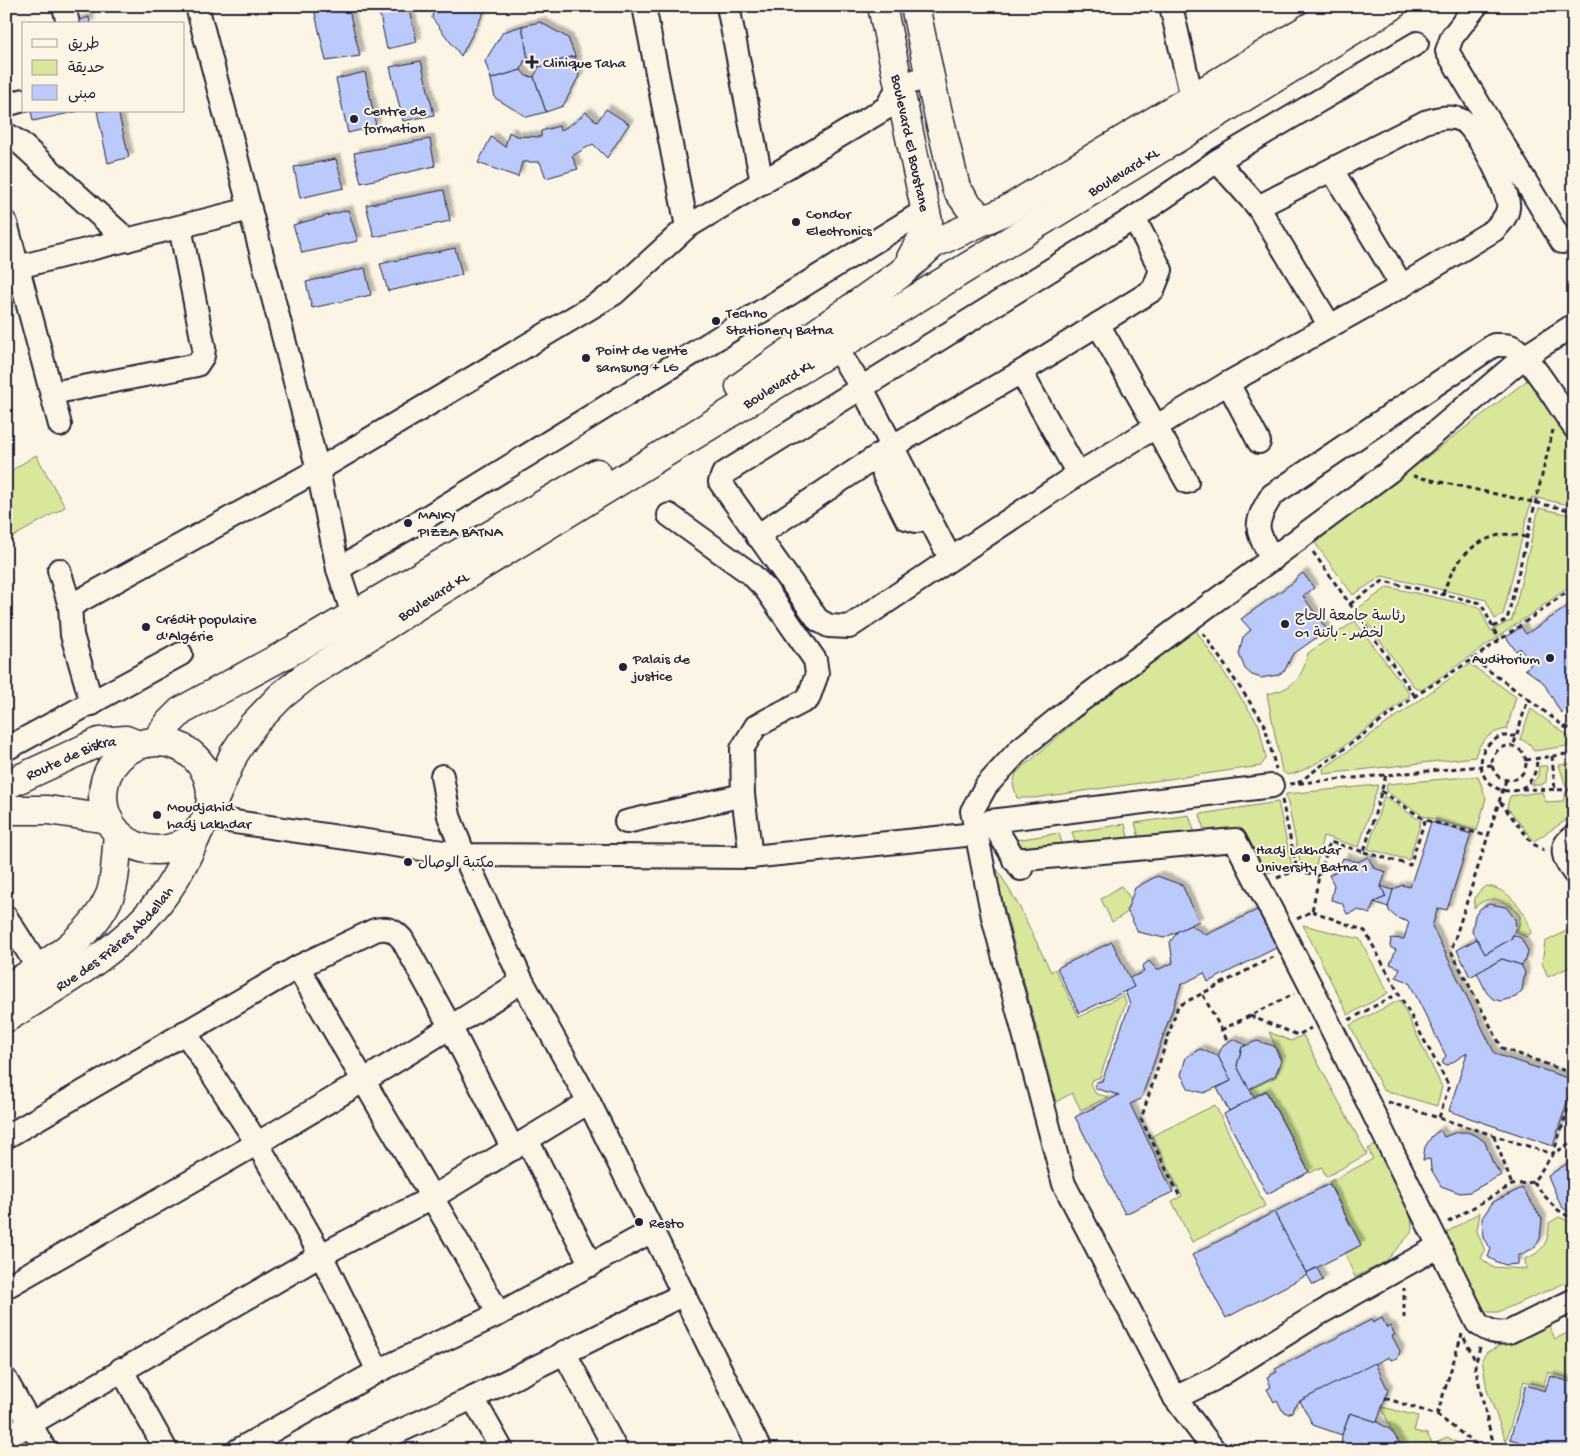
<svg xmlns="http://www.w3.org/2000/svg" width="1580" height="1456" font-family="'Gochi Hand','Playpen Sans Arabic',sans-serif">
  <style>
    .green { fill: #d8e79a; stroke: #7d846a }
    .building { fill: #bbcafb; stroke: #22223b; filter: url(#shadow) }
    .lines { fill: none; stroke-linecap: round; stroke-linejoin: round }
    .minor-casing { stroke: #22223b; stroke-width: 26 }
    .major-casing { stroke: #22223b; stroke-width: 31 }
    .path { stroke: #22223b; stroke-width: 3; stroke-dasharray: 5 4; stroke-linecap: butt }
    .minor { stroke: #fcf5e5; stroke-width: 22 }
    .major { stroke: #fcf5e5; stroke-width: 28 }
    .poi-dot { fill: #22223b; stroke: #fcf5e5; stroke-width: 2 }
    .labels { text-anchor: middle; stroke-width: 4; stroke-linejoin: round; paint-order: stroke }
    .poi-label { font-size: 15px; fill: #22223b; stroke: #fcf5e5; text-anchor: start }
    .street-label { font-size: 15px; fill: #22223b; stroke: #fcf5e5 }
  </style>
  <defs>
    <filter id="shadow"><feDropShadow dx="4.5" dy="-4.5" stdDeviation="1" flood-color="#0004"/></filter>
  </defs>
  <rect width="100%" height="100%" fill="#fcf5e5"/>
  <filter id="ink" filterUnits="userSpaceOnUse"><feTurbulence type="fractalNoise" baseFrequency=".02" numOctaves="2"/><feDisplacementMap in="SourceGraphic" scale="10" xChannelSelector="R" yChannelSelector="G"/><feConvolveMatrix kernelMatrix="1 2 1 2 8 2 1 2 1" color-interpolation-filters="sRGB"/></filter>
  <g filter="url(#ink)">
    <!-- green -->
    <g class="green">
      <polygon points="1530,378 1574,445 1574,506 1532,497 1503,615 1495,619 1486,600 1382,576 1353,595 1315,543"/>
      <polygon points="36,455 65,507 6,541 6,474"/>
      <polygon points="1539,508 1574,516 1574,584 1422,690 1415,688 1357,609 1388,587 1479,607 1491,631 1512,620"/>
      <path d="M1355,621L1409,693V697C1383,716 1316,772 1287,775L1282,771L1267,694C1293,689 1302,679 1308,653Z"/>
      <polygon points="1195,629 1259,725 1266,758 1261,766 1034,798 1017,798 1013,784 1016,773 1108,693"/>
      <path d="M1470,664L1516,697L1507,729C1491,731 1479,741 1475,757L1324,774L1323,769Z"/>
      <polygon points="1531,709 1574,740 1574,745 1534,751 1530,744 1520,739"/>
      <polygon points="1574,763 1574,787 1566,787 1559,765"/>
      <polygon points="1539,766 1547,766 1546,782 1541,785 1531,785 1538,776"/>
      <polygon points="1478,776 1486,798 1477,831 1423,816 1386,791 1387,784"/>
      <polygon points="1378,785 1359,847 1323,836 1315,871 1301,867 1286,794"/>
      <polygon points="1542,792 1546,802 1563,801 1566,792 1574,792 1574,815 1534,841 1507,807 1510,796"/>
      <polygon points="1384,796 1421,821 1409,860 1368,849"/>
      <polygon points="1278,802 1292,866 1257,876 1237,828 1204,831 1200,814"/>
      <polygon points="1189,815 1195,833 1139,838 1135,823"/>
      <polygon points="1125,824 1129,841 1076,845 1072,832"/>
      <polygon points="1059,833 1063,847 1018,854 1010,841"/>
      <polygon points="997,869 1019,906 1051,972 1055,969 1079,1017 1123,995 1126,1002 1100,1077 1092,1080 1090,1084 1096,1094 1109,1097 1081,1110 1072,1093 1056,1102 997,880"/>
      <polygon points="1121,886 1131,899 1128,912 1112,922 1101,899"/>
      <path d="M1487,886C1509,889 1527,911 1531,933L1526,937L1517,933L1520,917C1508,900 1490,892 1474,908C1474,897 1477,891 1487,886Z"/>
      <polygon points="1303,925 1360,939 1388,993 1348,1015"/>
      <polygon points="1574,927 1574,965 1548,977 1542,963 1545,942"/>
      <polygon points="1400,1000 1442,1087 1437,1106 1383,1090 1350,1025"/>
      <polygon points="1269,1032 1291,1041 1303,1035 1367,1154 1326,1177 1322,1167 1310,1173 1266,1090 1254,1096 1251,1089 1276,1077 1282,1061"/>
      <polygon points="1215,1105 1265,1206 1192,1242 1172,1201 1182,1196 1152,1136"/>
      <path d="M1375,1145C1385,1163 1418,1215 1411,1233L1384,1263L1355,1277L1345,1254L1361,1245L1329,1182L1373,1159L1368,1149Z"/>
      <path d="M1480,1212L1477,1231L1485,1251L1481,1258L1492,1267L1526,1269L1525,1259C1543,1252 1549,1242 1549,1223L1559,1217L1574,1223V1279L1498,1312H1488L1480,1307L1458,1258L1444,1234Z"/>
      <polygon points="1548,1323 1555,1339 1574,1330 1574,1380 1548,1372 1543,1386 1524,1381 1506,1441 1487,1390 1482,1359 1487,1352"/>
      <polygon points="1382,1407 1418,1416 1414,1431 1427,1434 1433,1445 1447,1437 1471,1450 1404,1450 1391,1430"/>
    </g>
    <!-- building -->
    <g class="building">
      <polygon points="6,6 28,6 6,11"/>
      <polygon points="329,6 348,6 360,56 326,61 314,9"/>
      <polygon points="378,6 408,6 417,42 387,49"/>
      <polygon points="434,6 478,6 484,12 461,56 432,18"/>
      <polygon points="89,17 90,24 69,24"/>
      <polygon points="540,22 568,38 575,56 539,67 536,60 528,59 522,26"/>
      <polygon points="522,26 528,59 524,61 521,70 491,79 485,61 503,32"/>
      <polygon points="575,56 579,76 563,106 546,112 534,77 539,67"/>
      <polygon points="421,61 434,115 403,121 390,67"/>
      <polygon points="521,70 526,76 534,77 546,112 527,117 495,98 491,79"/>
      <polygon points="365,72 376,126 348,133 336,79"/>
      <polygon points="606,109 629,124 607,158 593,144 572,156 578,169 546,178 540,162 522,162 518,177 478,163 491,137 505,147 509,132 516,136 541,137 541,131 559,126 560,131 575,122 586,112 597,122"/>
      <polygon points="31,111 79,111 33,121"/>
      <polygon points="97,111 118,111 129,157 108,163"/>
      <polygon points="430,139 435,166 361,183 354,153"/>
      <polygon points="336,159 344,188 300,198 294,167"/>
      <polygon points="444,190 450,221 374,237 366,205"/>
      <polygon points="348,210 358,241 302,253 293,225"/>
      <polygon points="455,248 462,275 388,291 380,264"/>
      <polygon points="365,268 371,295 312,308 306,282"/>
      <polygon points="1303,573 1314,588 1303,596 1327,630 1292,655 1285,670 1278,675 1261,678 1252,675 1245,669 1239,654 1243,637 1251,630 1241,619 1295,581 1295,579"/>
      <polygon points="1574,599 1574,704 1561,713 1543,682 1525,669 1531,665 1520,648 1516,651 1506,637 1521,627 1526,634 1573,603 1571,600"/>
      <polygon points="1431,822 1471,834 1447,910 1438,908 1432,926 1495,1054 1574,1080 1553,1146 1449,1111 1467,1053 1448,1065 1443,1064 1443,1060 1446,1056 1409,982 1396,977 1400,968 1390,964 1396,950 1390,947 1391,938 1404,939 1409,922 1397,918 1389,911 1388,903 1393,890 1402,885 1410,887"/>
      <polygon points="1368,857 1374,868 1386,872 1381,886 1386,897 1374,902 1370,914 1358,910 1347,914 1342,903 1331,900 1334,885 1329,875 1339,870 1343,858 1358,862"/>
      <polygon points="1157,876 1182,885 1199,921 1164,938 1138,932 1127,910 1135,888"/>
      <polygon points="1381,886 1393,890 1388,907 1374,902 1386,897"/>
      <polygon points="1489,904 1506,907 1515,919 1516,927 1511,939 1485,954 1472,932 1475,915 1481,908"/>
      <polygon points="1261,908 1280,946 1208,982 1204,973 1181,985 1141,1099 1130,1104 1173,1192 1125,1214 1075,1117 1119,1095 1097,1089 1094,1085 1097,1082 1102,1081 1130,1004 1125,991 1134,987 1129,978 1144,972 1142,966 1149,961 1157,970 1173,963 1170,942 1178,931 1191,925 1206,935"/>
      <polygon points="1513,935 1521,938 1528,951 1526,960 1521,965 1502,959 1470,977 1457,950 1477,939 1485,954 1511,939"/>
      <polygon points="1112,942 1134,987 1079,1013 1057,968"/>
      <polygon points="1502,959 1521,965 1525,972 1522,990 1516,997 1501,1001 1493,999 1487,993 1477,973"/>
      <polygon points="1233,1039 1246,1045 1242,1047 1237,1066 1254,1098 1229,1111 1217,1088 1231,1081 1218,1056 1223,1045"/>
      <polygon points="1257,1041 1274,1046 1281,1061 1275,1076 1249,1089 1237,1066 1242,1047"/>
      <polygon points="1200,1049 1218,1056 1231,1081 1204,1093 1189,1089 1181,1075 1186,1057"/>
      <polygon points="1266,1091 1309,1172 1267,1194 1224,1114"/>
      <polygon points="1440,1130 1444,1137 1457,1132 1467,1132 1477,1136 1485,1142 1492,1161 1501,1175 1470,1192 1460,1193 1441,1186 1431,1169 1430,1159 1423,1160 1425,1147 1432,1136"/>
      <polygon points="1574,1159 1574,1216 1561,1206 1548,1176"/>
      <polygon points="1329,1184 1361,1245 1306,1273 1274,1212"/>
      <polygon points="1522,1188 1542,1219 1540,1239 1534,1248 1518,1256 1518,1264 1506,1265 1497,1262 1488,1257 1491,1249 1483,1238 1482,1218 1493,1202"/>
      <polygon points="1274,1212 1307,1275 1226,1318 1192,1255"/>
      <polygon points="1317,1268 1323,1280 1313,1285 1306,1273"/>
      <polygon points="1382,1318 1387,1328 1390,1326 1395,1335 1392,1336 1400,1351 1398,1358 1391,1360 1389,1357 1300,1401 1294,1406 1292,1412 1288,1414 1282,1410 1277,1400 1274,1402 1267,1389 1271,1387 1267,1377 1277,1372 1275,1369 1371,1320 1373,1323"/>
      <polygon points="1375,1363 1388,1390 1377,1422 1350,1413 1342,1435 1313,1425 1300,1401"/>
      <polygon points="1550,1376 1574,1383 1569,1398 1574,1399 1574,1450 1547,1450 1510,1439 1526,1385 1545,1391"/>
      <polygon points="1350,1413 1377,1422 1391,1430 1404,1450 1341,1450 1342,1435"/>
    </g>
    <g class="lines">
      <defs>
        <g id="minor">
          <polyline points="64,6 68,24"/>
          <polyline points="197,6 318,470 338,569 358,630"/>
          <polyline points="644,6 687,227"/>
          <polyline points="728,6 762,183"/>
          <polyline points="1171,6 1192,98"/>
          <polyline points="1476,6 1452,37 1447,51 1562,242"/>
          <polyline points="6,105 24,100"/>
          <polyline points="6,134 19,142 127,240"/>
          <polyline points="1217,161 1258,207 1330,326"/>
          <polyline points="1332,170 1402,286"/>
          <path d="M1258,207L1425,122C1438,118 1450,115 1463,121C1476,127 1511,193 1508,208C1507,217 1500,224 1494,230L1402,286L1228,383L1078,474L849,627L829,626L818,620L720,482L723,474L1134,218L1217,161L1417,43"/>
          <polyline points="6,223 60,425"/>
          <polyline points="18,267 250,209"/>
          <polyline points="1098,324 1187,482"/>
          <polyline points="836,348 862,388 950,558"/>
          <polyline points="1021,372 1078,474"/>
          <polyline points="1228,383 1259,442"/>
          <polyline points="52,393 197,365 203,356 204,348 180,227"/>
          <path d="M897,458C889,462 883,465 884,475L906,518L916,521L929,518"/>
          <polyline points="669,515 751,574 765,588 815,660 817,674 808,699 756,726 742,749 743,795 751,857"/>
          <polyline points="757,536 891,447 1021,372 1153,290 1161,270 1134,218"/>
          <path d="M1273,559C1255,530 1253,525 1272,495L1494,345C1501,345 1507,344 1513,347C1532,358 1560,408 1574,427"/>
          <polyline points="338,569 422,520 926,210"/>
          <polyline points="59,570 70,606 72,635 92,704"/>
          <polyline points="70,606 318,470 615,293 687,227 886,108 898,88 929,75"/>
          <polyline points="6,749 181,654"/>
          <polyline points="442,776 449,816 464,855 522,981 589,1102 760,1450"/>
          <polyline points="207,818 464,855 751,857 975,834 991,821 1272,786"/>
          <polyline points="991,821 1021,869"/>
          <polyline points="626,822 743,795"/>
          <path d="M1574,836C1557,847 1564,860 1574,873"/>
          <path d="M1014,860L1235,840L1311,987L1477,1323C1488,1331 1495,1334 1509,1332L1574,1300"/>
          <polyline points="6,917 48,983"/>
          <path d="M298,967C364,1084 434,1198 499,1314"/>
          <polyline points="185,1032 257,1143 321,1255 378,1371"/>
          <path d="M6,1137L298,967L375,930C387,927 393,929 402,939L451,1028L513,1149"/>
          <polyline points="527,1140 591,1265"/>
          <path d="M6,1287C179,1188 355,1091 522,981"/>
          <polyline points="564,1352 616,1450"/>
          <polyline points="121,1369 166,1450"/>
          <polyline points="6,1380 45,1450"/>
          <polyline points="473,1398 502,1450"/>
          <polyline points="1175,1398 1214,1379 1315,1316 1439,1246"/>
          <polyline points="6,1438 321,1255 433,1197 589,1102"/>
          <polyline points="238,1450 378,1371 499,1314 652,1231"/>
          <polyline points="358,1450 473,1398 684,1294"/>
          <polyline points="1214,1450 1175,1398 1064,1184 993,917 972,811 986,786 1020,749 1072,707 1390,471 1524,357 1574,325"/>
        </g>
        <g id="major">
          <path id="s1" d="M882,6L928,222L923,237L911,258"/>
          <polyline points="915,6 934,96 956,188 968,205 983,220"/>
          <polyline points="740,387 900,274 933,244 1007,210 1345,6"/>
          <polyline points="156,741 169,723 181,711 295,649 597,473"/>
          <circle cx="157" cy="796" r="54"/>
          <path id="s2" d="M6,785L99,742L126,740L138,745"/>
          <path id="s3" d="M211,807L234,754L253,725L281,696L306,676L437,593L1392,6"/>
          <polyline points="6,810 48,810 108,819"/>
          <path d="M6,988C45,966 92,938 110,895C116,880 116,852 118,834"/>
          <path id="s4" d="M6,1018C60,985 127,947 164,895C178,876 187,856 197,835"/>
        </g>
      </defs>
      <!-- minor casing -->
      <use href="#minor" class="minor-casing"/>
      <!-- major casing -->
      <use href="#major" class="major-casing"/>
      <!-- path -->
      <g class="path">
        <polyline points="1413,476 1574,511"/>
        <polyline points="1313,552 1415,696"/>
        <path d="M1443,594C1452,566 1468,542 1500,535C1508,533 1519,536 1527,537"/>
        <polyline points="1350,604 1383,581 1481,603 1499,640"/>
        <polyline points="1493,627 1507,620 1553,430"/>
        <polyline points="1203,633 1264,723 1276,769"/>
        <polyline points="1473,659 1574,587"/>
        <polyline points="1528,699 1574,734"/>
        <polyline points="1567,729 1574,725"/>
        <path d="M1516,736H1500L1485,747C1464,795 1537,811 1537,758"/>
        <circle cx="1509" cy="763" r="17"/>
        <polyline points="1552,756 1555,790"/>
        <polyline points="1526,760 1574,753"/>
        <polyline points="1506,780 1451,951 1502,1048 1574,1074"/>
        <polyline points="1298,783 1415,696 1473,659 1528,699 1513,747"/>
        <polyline points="1290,784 1492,765"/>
        <polyline points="1522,789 1574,790"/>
        <polyline points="1381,791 1425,820 1488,836"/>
        <polyline points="1282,800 1297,870 1319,876"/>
        <polyline points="1500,802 1533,844 1544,850"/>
        <polyline points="1364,852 1410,865 1425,820"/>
        <polyline points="1277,878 1297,870"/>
        <polyline points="1312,911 1365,931 1449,1086 1439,1118"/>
        <polyline points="1297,919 1312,911 1319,876 1330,842 1364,852 1386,775"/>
        <polyline points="1203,995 1228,1042"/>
        <polyline points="1250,1016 1298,1035 1311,1028"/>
        <polyline points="1349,1020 1399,993"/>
        <polyline points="1221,1030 1294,994"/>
        <polyline points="1388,1102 1553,1154 1574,1091"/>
        <polyline points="1494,1136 1512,1185"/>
        <polyline points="1533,1182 1555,1208 1574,1220"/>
        <polyline points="1179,1195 1141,1119 1178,1006 1275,956"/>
        <polyline points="1448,1222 1512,1185 1533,1182 1553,1154 1574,1141"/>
        <polyline points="1404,1318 1404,1288"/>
        <polyline points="1464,1338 1475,1360"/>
        <polyline points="1480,1347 1475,1366 1489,1428 1496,1450"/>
        <polyline points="1385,1398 1437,1415 1484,1450"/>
        <polyline points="1437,1415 1462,1334"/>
      </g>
      <!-- minor -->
      <use href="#minor" class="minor"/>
      <!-- major -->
      <use href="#major" class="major"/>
    </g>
  </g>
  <!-- markers -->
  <g class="poi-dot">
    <path d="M529.5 54.5h5v5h5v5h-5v5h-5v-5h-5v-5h5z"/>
    <circle cx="354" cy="119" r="5"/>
    <circle cx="796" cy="222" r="5"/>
    <circle cx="716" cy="321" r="5"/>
    <circle cx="586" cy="358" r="5"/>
    <circle cx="408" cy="523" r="5"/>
    <circle cx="1285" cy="624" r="5"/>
    <circle cx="146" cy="627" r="5"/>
    <circle cx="1550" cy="658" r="5"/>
    <circle cx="623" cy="667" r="5"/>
    <circle cx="157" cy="815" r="5"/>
    <circle cx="1246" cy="858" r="5"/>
    <circle cx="408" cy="862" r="5"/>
    <circle cx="639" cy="1222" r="5"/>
  </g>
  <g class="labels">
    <!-- poi labels -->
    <g class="poi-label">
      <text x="543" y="67">Clinique Taha</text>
      <text x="364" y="115">Centre de<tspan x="364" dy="17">formation</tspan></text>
      <text x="806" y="218">Condor<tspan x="806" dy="17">Electronics</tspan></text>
      <text x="726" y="317">Techno<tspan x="726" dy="17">Stationery Batna</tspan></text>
      <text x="596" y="354">Point de vente<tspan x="596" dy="17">samsung + LG</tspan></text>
      <text x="418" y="519">MAIKY<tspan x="418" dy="17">PIZZA BATNA</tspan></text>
      <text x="1295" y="620">رئاسة جامعة الحاج<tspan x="1295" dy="17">لخضر - باتنة 01</tspan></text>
      <text x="156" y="623">Crédit populaire<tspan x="156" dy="17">d'Algérie</tspan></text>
      <text x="633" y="663">Palais de<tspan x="633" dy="17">justice</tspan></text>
      <text x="1540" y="663" text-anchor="end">Auditorium</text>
      <text x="167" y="811">Moudjahid<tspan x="167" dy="17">hadj Lakhdar</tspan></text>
      <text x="1256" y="854">Hadj Lakhdar<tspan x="1256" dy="17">University Batna 1</tspan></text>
      <text x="418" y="867">مكتبة الوصال</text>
      <text x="649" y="1227">Resto</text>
    </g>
    <!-- street labels -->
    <g class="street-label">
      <text dy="5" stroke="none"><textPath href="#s1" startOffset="140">Boulevard El Boustane</textPath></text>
      <text dy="5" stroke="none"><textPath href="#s3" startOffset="1125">Boulevard KL</textPath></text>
      <text dy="5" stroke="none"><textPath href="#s3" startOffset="720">Boulevard KL</textPath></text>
      <text dy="5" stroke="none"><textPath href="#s3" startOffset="315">Boulevard KL</textPath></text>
      <text dy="5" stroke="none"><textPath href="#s2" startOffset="71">Route de Biskra</textPath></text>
      <text dy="5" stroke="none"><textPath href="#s4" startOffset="135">Rue des Frères Abdellah</textPath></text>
    </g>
  </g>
  <!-- margin -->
  <rect width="1580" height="1456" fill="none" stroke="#fcf5e5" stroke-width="25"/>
  <rect x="12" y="12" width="1555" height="1431" fill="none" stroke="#22223b" stroke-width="2" filter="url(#ink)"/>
  <!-- legend -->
  <rect x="22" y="22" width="162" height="90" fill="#fcf5e5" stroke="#a5a1a1"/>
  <rect x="32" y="39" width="25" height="8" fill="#fcf5e5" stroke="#a5a1a1"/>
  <text x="68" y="48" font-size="15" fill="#22223b">طريق</text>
  <rect x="32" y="60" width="25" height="15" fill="#d8e79a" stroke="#a5a1a1"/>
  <text x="68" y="72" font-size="15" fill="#22223b">حديقة</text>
  <rect x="32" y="85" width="25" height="15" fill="#bbcafb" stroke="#a5a1a1"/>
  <text x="68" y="98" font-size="15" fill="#22223b">مبنى</text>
</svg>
